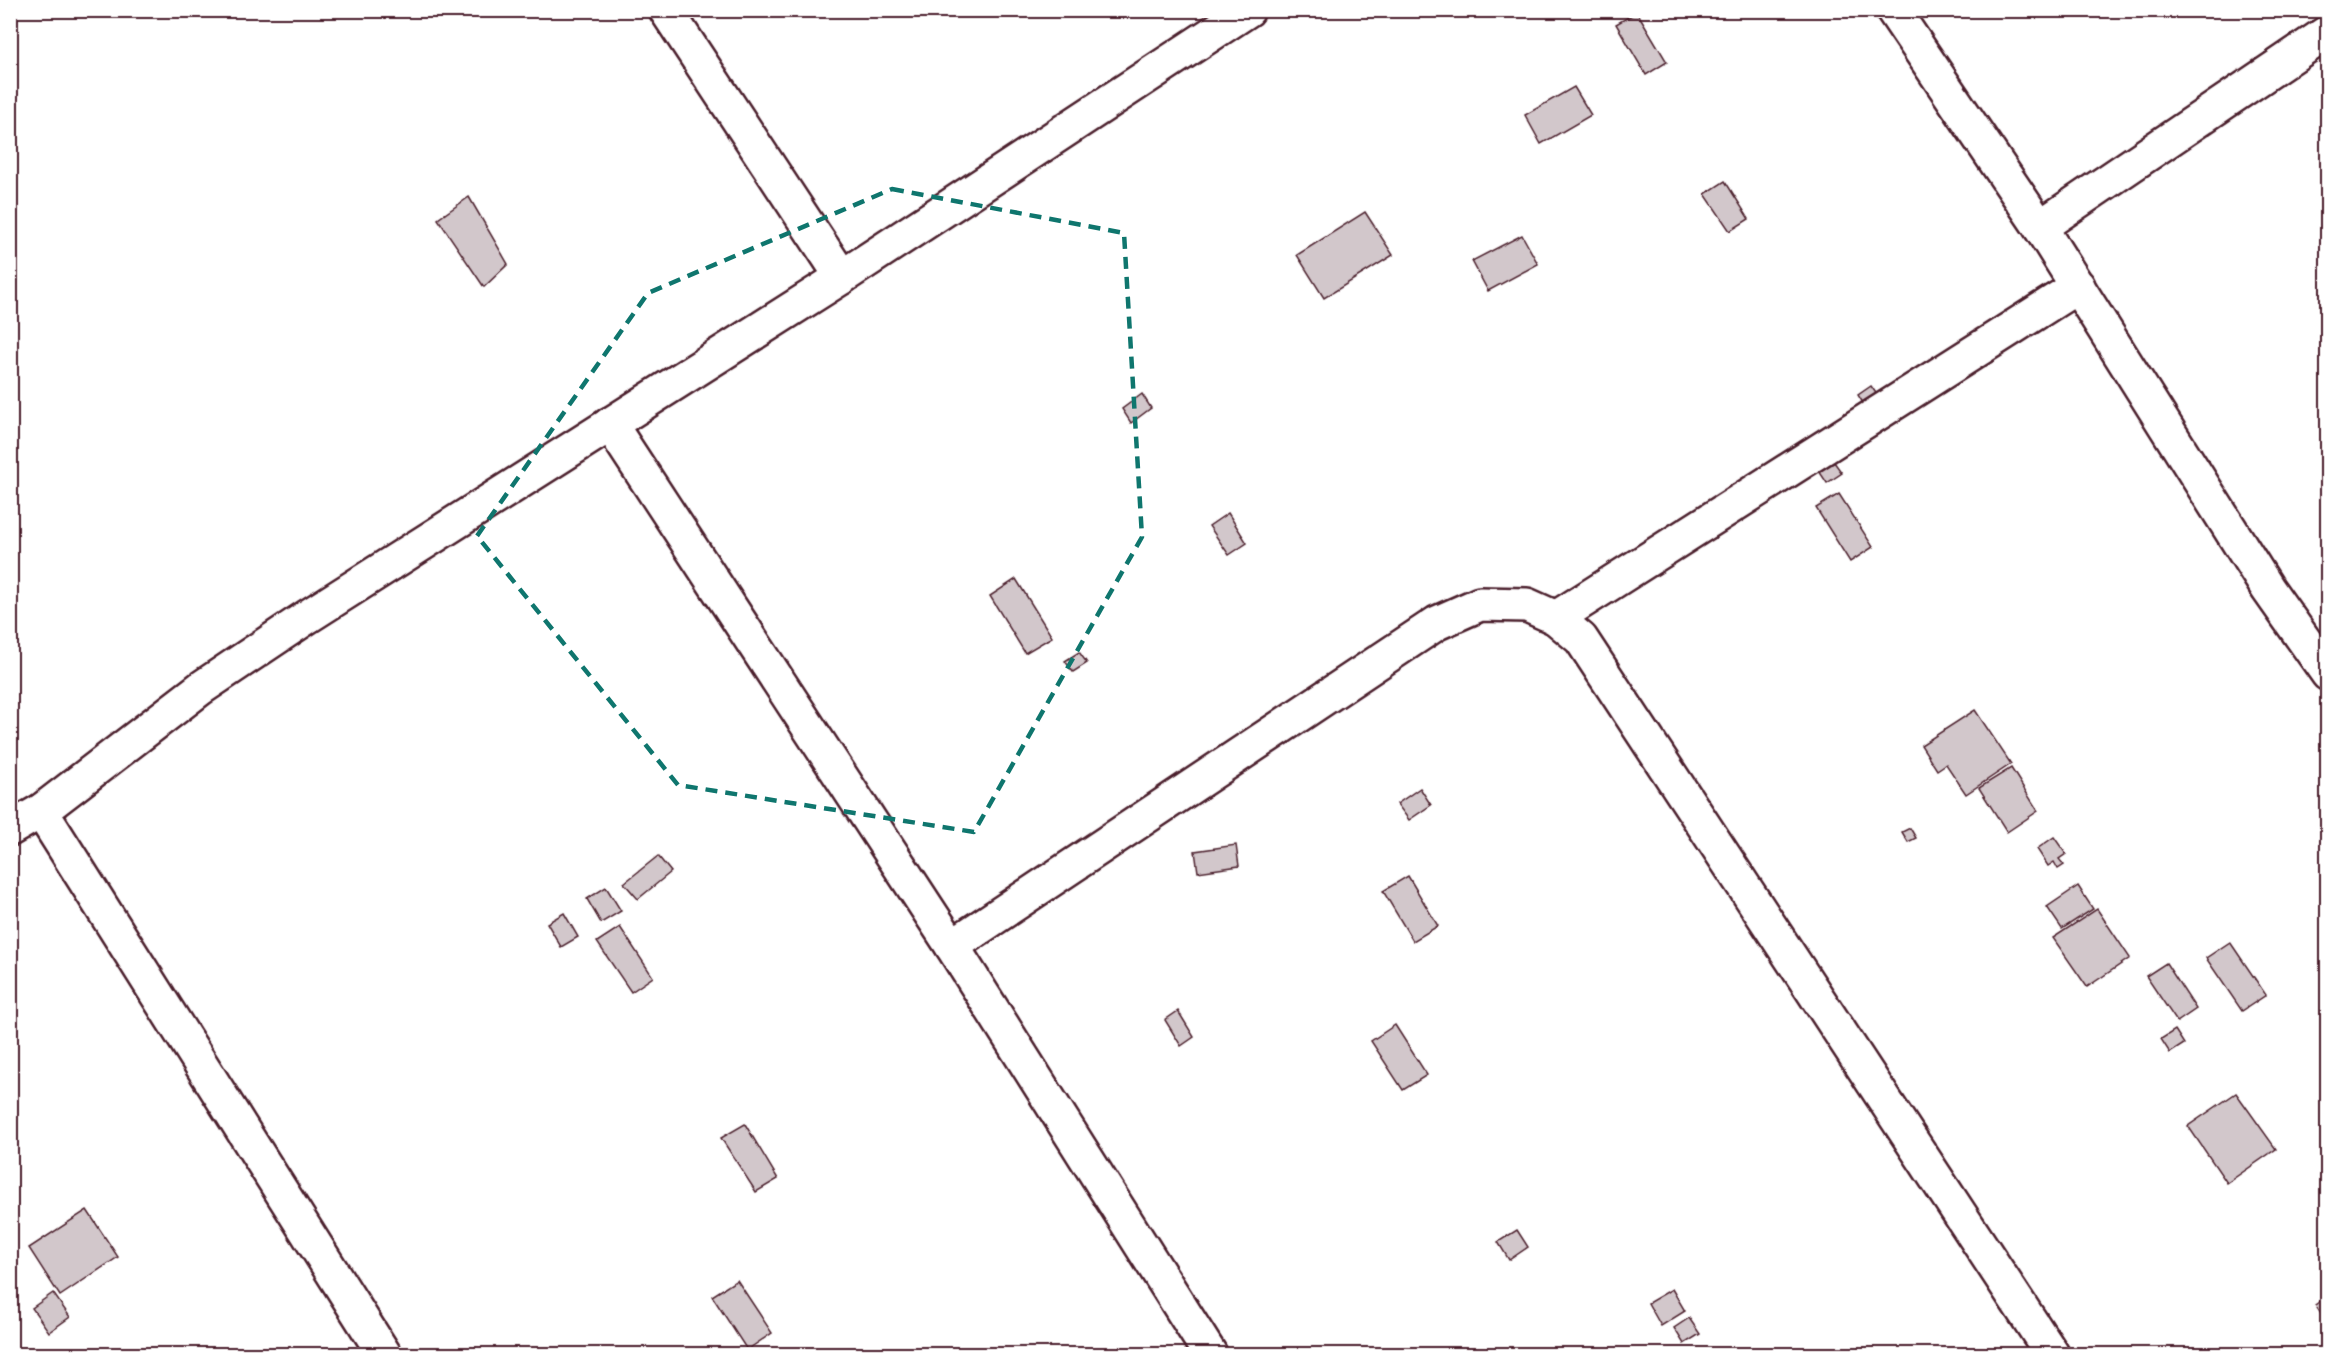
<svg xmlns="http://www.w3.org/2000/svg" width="2338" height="1365" font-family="Mali,sans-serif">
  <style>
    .building { fill: #d2c7cb; stroke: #4a1f2b; stroke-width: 1.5 }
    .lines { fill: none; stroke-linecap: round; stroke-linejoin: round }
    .minor-casing { stroke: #4a1f2b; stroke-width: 38 }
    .minor { stroke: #fff; stroke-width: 33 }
    .marked { fill: none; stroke: #0f766e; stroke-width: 4.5; stroke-dasharray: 12 8; stroke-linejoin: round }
  </style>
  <rect width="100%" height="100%" fill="#fff"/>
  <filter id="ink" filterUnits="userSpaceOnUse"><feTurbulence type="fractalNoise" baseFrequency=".0167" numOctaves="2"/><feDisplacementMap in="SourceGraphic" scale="12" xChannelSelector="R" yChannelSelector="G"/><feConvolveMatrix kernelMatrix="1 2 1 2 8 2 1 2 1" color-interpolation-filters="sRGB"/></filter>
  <g filter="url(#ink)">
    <!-- building -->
    <g class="building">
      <polygon points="1637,12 1667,62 1646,75 1616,24"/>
      <polygon points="1574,87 1591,115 1541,144 1525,115"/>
      <polygon points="1725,181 1749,219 1730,231 1705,194"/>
      <polygon points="469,197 508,264 484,287 438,219"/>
      <polygon points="1365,212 1393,255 1324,298 1297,255"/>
      <polygon points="1522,235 1538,264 1488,291 1472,261"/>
      <polygon points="1871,386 1880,399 1866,408 1858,395"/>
      <polygon points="1142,394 1151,408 1131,423 1122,409"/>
      <polygon points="1834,462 1842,473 1827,483 1819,471"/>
      <polygon points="1839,494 1873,547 1850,562 1816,508"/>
      <polygon points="1228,513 1247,543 1229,555 1209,526"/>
      <polygon points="1016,579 1052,637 1025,653 990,596"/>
      <polygon points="1079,652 1087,663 1073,672 1065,661"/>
      <polygon points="1975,710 2011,764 1966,794 1946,764 1937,770 1921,745"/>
      <polygon points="2011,768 2038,811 2007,832 1979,788"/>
      <polygon points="1420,788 1431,805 1409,820 1397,804"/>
      <polygon points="1910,828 1916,838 1908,842 1902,832"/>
      <polygon points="2054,837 2066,854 2059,859 2064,865 2058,869 2054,862 2048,866 2037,849"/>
      <polygon points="1236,845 1239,866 1198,872 1195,851"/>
      <polygon points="658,856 671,872 638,899 624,883"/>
      <polygon points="1408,876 1438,926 1413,941 1383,891"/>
      <polygon points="2078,886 2093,909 2062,929 2047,907"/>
      <polygon points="606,887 621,911 601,923 587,899"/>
      <polygon points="2097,909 2130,958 2087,987 2053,938"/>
      <polygon points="564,913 578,937 561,947 547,923"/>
      <polygon points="620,927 653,977 631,992 597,942"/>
      <polygon points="2230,942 2266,995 2242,1011 2206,958"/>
      <polygon points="2166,963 2196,1009 2177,1022 2146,976"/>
      <polygon points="1178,1011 1194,1037 1181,1046 1165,1020"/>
      <polygon points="1395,1025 1427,1075 1403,1090 1371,1041"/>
      <polygon points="2175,1030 2184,1044 2170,1053 2161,1039"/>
      <polygon points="2236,1093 2276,1149 2227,1183 2188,1126"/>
      <polygon points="745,1124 778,1179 756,1192 721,1138"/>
      <polygon points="87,1210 118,1257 60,1296 29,1248"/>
      <polygon points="1517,1230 1528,1247 1509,1260 1498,1242"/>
      <polygon points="737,1280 772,1333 747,1350 712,1296"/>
      <polygon points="1672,1289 1685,1311 1661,1326 1648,1303"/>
      <polygon points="53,1293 70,1317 49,1332 32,1308"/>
      <polygon points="2328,1296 2328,1320 2326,1321 2315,1305"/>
      <polygon points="1689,1318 1700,1334 1684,1344 1674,1328"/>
    </g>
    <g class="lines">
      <defs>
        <g id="minor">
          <polyline points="666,10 842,277"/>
          <polyline points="1893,10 2040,227 2268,589 2328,674"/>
          <polyline points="2040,227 2328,32"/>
          <polyline points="610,424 952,946 1210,1354"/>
          <polyline points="1556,618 2078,286"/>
          <polyline points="41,811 384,1354"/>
          <polyline points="10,829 41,811 201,688 307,617 842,277 1248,10"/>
          <polyline points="952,946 1437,623 1480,604 1527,605 1556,618 1581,639 2052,1354"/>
        </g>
      </defs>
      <!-- minor casing -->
      <use href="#minor" class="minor-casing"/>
      <!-- minor -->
      <use href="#minor" class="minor"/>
    </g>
  </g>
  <!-- marked area -->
  <path class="marked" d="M892,189L1124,233L1142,537L974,832L678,785L477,536L648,293Z"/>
  <!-- margin -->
  <rect width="2338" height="1365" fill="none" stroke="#fff" stroke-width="36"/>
  <rect x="18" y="18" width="2302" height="1329" fill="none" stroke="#4a1f2b" stroke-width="2" filter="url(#ink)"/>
</svg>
